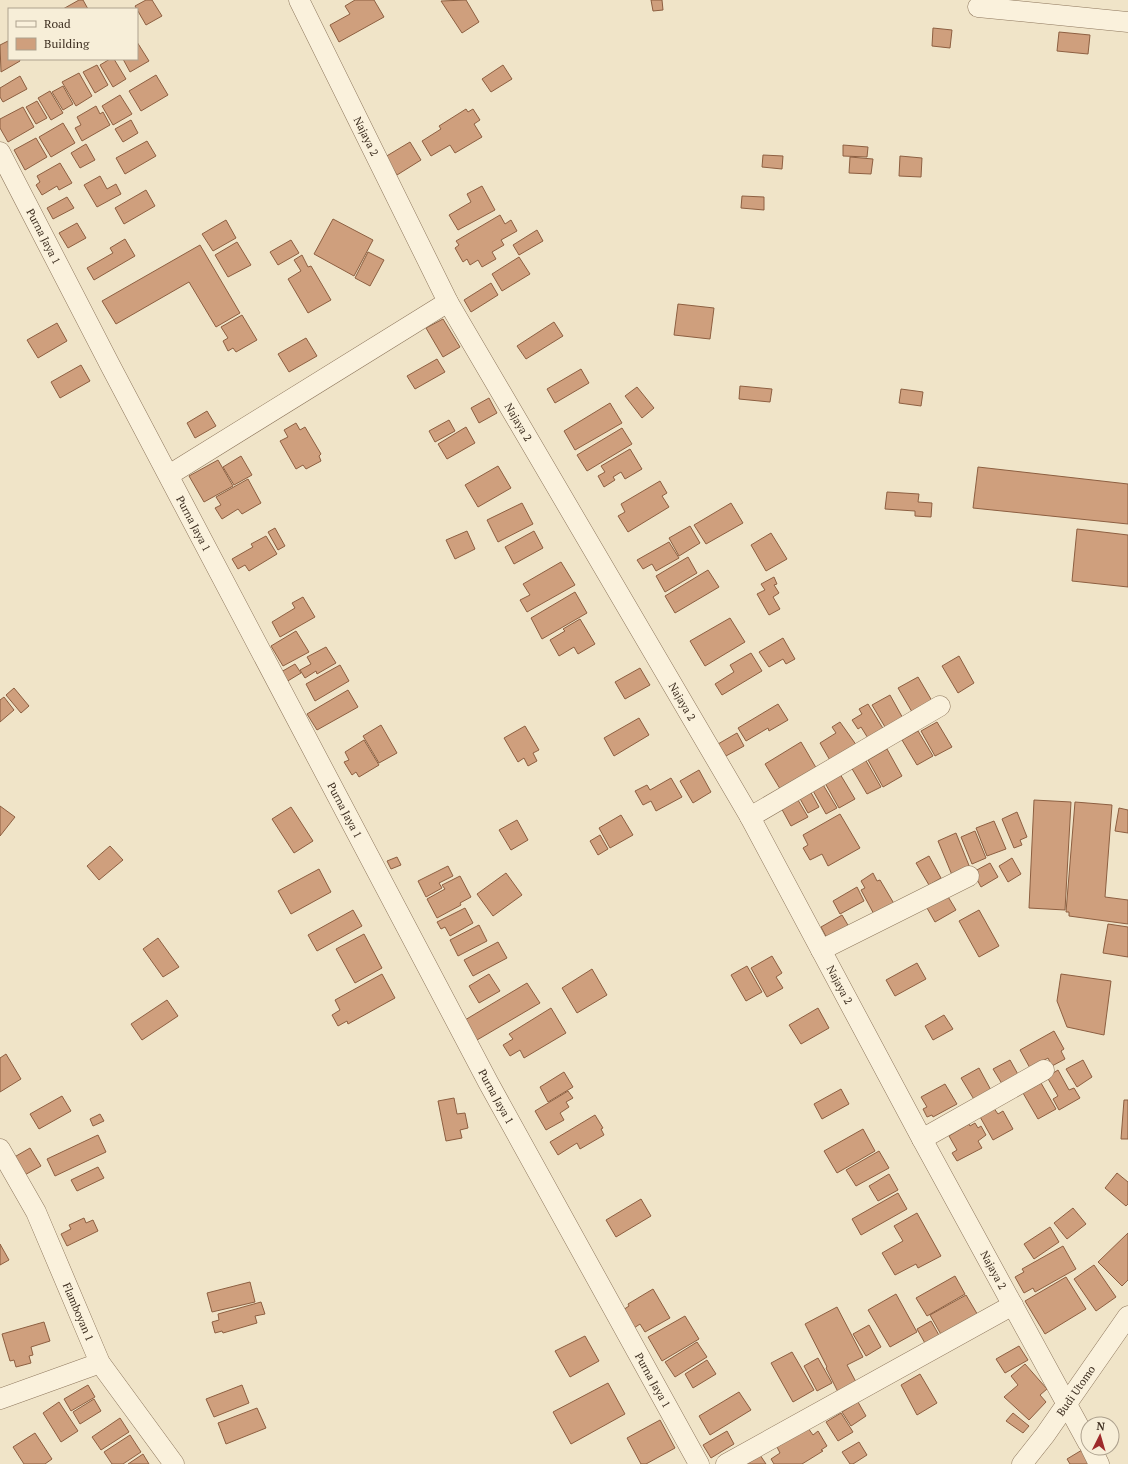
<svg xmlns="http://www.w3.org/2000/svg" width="1128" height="1464" font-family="'PT Serif',serif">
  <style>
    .building { fill: #cf9f7d; stroke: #8d5f41 }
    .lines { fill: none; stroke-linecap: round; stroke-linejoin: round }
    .minor-casing { stroke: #8d765c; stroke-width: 21 }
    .minor { stroke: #faf1dc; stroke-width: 20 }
    .labels { text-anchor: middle; stroke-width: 3; stroke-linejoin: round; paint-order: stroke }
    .street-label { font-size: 11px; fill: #3d2e20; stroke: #f7eed8 }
  </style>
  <rect width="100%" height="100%" fill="#f0e4c8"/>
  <!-- building -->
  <g class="building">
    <polygon points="79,0 83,0 88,9 63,9"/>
    <polygon points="146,0 152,0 162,16 146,25 135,6"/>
    <polygon points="355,0 374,0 384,17 339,42 330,25 350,14 345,6"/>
    <polygon points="466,0 479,22 462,33 441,1"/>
    <polygon points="651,0 662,0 663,10 653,11"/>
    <polygon points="933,28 952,30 950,48 932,46"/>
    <polygon points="1059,32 1090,35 1088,54 1057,51"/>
    <polygon points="8,41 9,59 19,59 20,61 1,72 0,45"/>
    <polygon points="137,42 149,61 130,72 123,59 137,59"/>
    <polygon points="110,59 114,59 126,79 113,87 100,65"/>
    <polygon points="97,65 108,85 95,93 83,72"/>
    <polygon points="503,65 512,79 491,92 482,79"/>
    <polygon points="79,73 92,96 76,106 62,82"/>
    <polygon points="156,75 168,95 141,111 129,91"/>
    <polygon points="20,76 27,89 3,102 0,97 0,88"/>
    <polygon points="63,86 73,104 63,110 52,92"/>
    <polygon points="50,91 63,113 51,120 38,98"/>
    <polygon points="120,95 132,114 113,125 102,106"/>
    <polygon points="37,101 47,118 36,124 26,107"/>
    <polygon points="96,106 100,114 103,112 110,125 82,141 75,128 81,125 77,117"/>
    <polygon points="23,107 34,127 8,142 0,128 0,119"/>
    <polygon points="466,109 468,112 473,109 480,120 474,124 482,137 455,153 450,145 431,156 422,141 441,129 439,126"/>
    <polygon points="131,120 138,133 123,142 115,129"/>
    <polygon points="63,123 75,143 51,157 39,137"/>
    <polygon points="36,138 47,157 25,170 14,150"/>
    <polygon points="147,141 156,156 125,174 116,158"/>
    <polygon points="410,142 421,160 397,175 385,157"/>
    <polygon points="86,144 95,160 80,168 71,153"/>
    <polygon points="843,145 868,147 867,157 843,156"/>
    <polygon points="763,155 783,156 782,169 762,167"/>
    <polygon points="900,156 922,158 921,177 899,176"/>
    <polygon points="850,157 873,159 871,174 849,173"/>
    <polygon points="60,163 72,183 59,190 57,186 42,195 36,185 40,182 37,176"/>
    <polygon points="100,176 107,189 116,184 121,194 97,207 84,185"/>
    <polygon points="482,186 495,210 458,230 449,215 471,202 467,194"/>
    <polygon points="146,190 155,206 124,224 115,208"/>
    <polygon points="742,196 764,197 764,210 741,208"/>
    <polygon points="67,197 74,208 53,219 47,208"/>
    <polygon points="500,215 505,224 511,220 517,231 501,240 504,245 492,252 496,259 482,267 478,260 470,265 467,259 463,262 455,248 459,245 456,241"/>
    <polygon points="333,219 373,240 354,276 314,254"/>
    <polygon points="226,220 236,238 213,251 202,234"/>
    <polygon points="77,223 86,238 68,248 59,233"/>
    <polygon points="537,230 543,241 519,255 513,245"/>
    <polygon points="125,239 135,256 94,280 87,268 113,253 110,248"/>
    <polygon points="291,240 299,253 278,265 270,252"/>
    <polygon points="237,242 251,265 228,277 215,255"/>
    <polygon points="200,245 240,313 216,327 189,282 116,324 102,301"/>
    <polygon points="368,252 384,260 370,286 355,278"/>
    <polygon points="302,255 308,267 311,266 331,300 308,313 288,279 301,271 294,260"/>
    <polygon points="519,257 530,274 502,291 492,274"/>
    <polygon points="491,283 498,295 471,312 464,300"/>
    <polygon points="678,304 714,308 710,339 674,335"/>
    <polygon points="242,315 257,340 236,352 233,348 228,351 223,341 228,338 221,327"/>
    <polygon points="443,319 460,347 443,357 426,328"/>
    <polygon points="554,322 563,336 526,359 517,346"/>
    <polygon points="57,323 67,341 38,358 27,340"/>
    <polygon points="306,338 317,356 289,372 278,354"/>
    <polygon points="437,359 445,372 415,389 407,376"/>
    <polygon points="81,365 90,381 60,398 51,382"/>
    <polygon points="581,369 589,383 555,403 547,389"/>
    <polygon points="740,386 772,389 770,402 739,399"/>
    <polygon points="637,387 654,408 642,418 625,396"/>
    <polygon points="901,389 923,392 921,406 899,403"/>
    <polygon points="489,398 497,413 479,423 471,408"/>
    <polygon points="610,403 622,423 575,450 564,431"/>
    <polygon points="207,411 216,426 195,438 187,423"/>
    <polygon points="449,420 455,431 435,442 429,431"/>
    <polygon points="296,423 300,430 305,427 321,454 319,456 321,461 306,469 303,465 296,469 280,441 288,437 284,430"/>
    <polygon points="466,427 475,443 447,459 438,444"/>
    <polygon points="622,428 632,444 587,471 577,455"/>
    <polygon points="630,449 642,469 625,479 621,472 613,477 615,480 604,487 598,476 605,472 601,466"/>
    <polygon points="241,456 252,475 234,485 223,467"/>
    <polygon points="218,460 233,486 204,502 189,476"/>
    <polygon points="498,466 511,488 478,507 465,485"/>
    <polygon points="978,467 1128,484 1128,524 973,508"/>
    <polygon points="248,479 261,503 242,514 238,509 222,519 215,508 221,505 216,497"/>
    <polygon points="660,481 667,493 662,496 669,507 628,532 618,516 625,512 621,504"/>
    <polygon points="887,492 919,494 918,502 932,503 931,517 915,516 915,511 885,509"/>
    <polygon points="522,503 533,524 498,542 487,520"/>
    <polygon points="731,503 743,523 706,544 694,525"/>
    <polygon points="690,526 700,543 679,556 669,538"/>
    <polygon points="275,528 285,546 278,550 268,532"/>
    <polygon points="1077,529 1128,535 1128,587 1072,581"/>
    <polygon points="467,531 475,549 455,559 446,540"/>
    <polygon points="534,531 543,548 514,564 505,547"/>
    <polygon points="771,533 787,559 766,571 751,545"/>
    <polygon points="266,536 277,554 249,571 245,565 238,569 232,559 253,547 251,544"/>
    <polygon points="669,542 679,558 656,571 652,564 643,569 637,560"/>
    <polygon points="688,557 697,573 665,592 656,576"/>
    <polygon points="561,562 575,585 527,612 520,600 530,595 523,584"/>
    <polygon points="708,570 719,587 675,613 665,596"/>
    <polygon points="774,577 777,584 774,585 779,593 773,597 780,609 769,615 757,594 765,590 761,584"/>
    <polygon points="575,592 587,613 542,639 531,618"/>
    <polygon points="303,597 315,617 280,637 272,622 295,608 292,603"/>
    <polygon points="730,618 745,642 705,666 690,641"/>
    <polygon points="580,619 595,644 578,654 574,647 559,656 550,640 565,631 563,629"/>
    <polygon points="296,631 309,652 283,666 271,646"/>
    <polygon points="783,638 795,659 786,664 783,659 769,667 759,652"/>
    <polygon points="326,647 336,663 317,674 316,671 305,678 300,670 311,664 307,657"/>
    <polygon points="751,653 762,671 722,695 715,684 734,672 730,665"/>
    <polygon points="959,656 974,683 958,693 942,666"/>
    <polygon points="295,664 301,673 286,682 281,672"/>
    <polygon points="340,665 349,681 315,701 306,684"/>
    <polygon points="640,668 650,685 625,699 615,682"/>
    <polygon points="918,677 935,706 915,717 898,688"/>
    <polygon points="14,688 29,706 21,713 6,695"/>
    <polygon points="348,690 358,707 317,730 307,714"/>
    <polygon points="890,695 905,722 888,732 872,705"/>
    <polygon points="4,697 14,710 0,722 0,700"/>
    <polygon points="778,704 788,720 769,731 768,728 746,741 738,728"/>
    <polygon points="868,704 884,730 871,743 861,727 858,729 852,720 862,714 859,709"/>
    <polygon points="639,718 649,735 614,756 604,738"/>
    <polygon points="840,722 857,746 831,762 820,743 836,733 832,727"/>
    <polygon points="937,722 952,747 935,756 921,731"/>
    <polygon points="381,725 397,753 379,763 363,736"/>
    <polygon points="525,726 539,750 533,753 537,761 528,766 524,758 518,762 504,738"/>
    <polygon points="918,731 933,756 917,765 902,740"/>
    <polygon points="737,733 744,746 726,756 718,744"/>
    <polygon points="364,740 379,765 359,777 356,772 352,775 344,762 349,760 345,752"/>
    <polygon points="801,742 818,771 782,792 765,764"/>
    <polygon points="887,749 902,776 883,787 868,760"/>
    <polygon points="865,759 881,787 867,794 851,767"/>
    <polygon points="699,770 711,792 693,803 680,781"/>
    <polygon points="840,774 855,799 839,808 825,783"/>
    <polygon points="671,778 682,797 656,811 651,801 643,805 635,791 647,785 650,790"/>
    <polygon points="822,783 837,808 826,814 812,789"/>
    <polygon points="809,789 819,807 808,813 798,795"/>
    <polygon points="795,795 808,817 791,826 779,804"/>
    <polygon points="1034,800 1071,802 1065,910 1029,908"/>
    <polygon points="1075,802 1112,805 1105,897 1128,900 1128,924 1069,916 1069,912 1066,912"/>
    <polygon points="0,806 15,817 0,836"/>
    <polygon points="291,807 313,841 294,853 272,819"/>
    <polygon points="1119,808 1128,810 1128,833 1115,831"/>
    <polygon points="1017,812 1027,837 1020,840 1022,845 1014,848 1002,819"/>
    <polygon points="840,814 860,848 828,866 822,854 810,860 803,848 808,845 803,835"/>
    <polygon points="621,815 633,835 610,848 599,828"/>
    <polygon points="517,820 528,840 511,850 499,830"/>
    <polygon points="994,821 1006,849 987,856 976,828"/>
    <polygon points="975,831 986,858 972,864 961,837"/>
    <polygon points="956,833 970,868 952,875 938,841"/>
    <polygon points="600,835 608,849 598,855 590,841"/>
    <polygon points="110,846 123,860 99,880 87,866"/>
    <polygon points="929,856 941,878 929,885 916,863"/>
    <polygon points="397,857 401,865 391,869 387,861"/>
    <polygon points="1012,858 1021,874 1008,882 999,866"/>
    <polygon points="990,863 998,877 981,887 973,872"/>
    <polygon points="448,866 453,876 439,883 442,888 426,897 418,881"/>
    <polygon points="319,869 331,892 291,914 278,891"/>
    <polygon points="506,873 522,895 493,916 477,894"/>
    <polygon points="873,873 877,881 880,880 896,907 876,918 861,890 865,888 861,881"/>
    <polygon points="460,876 471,897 460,903 461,905 437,918 427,899 445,889 442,885"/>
    <polygon points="857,887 864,901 840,914 833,901"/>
    <polygon points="944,890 956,910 935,922 923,901"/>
    <polygon points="465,908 473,923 450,936 445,927 441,929 437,922"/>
    <polygon points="353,910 362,926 317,951 308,935"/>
    <polygon points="979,910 999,946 979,957 959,921"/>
    <polygon points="842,915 852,932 830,944 821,927"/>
    <polygon points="1108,924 1128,927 1128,957 1103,953"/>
    <polygon points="479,925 487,941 458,956 450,940"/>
    <polygon points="364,934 382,968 355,983 336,949"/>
    <polygon points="158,938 179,967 163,977 143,949"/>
    <polygon points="498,942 507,958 473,976 464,960"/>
    <polygon points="772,956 782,973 776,977 783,988 767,997 751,968"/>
    <polygon points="917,963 926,979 895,996 886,980"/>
    <polygon points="747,966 762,992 746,1001 731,975"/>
    <polygon points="592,969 607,995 577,1013 562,988"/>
    <polygon points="382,974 395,998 348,1024 347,1021 338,1026 332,1015 340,1010 335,1000"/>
    <polygon points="489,974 500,991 479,1003 469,986"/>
    <polygon points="1061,974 1111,981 1104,1035 1067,1027 1057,1001"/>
    <polygon points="527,983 540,1003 477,1040 465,1020"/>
    <polygon points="167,1000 178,1016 142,1040 131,1024"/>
    <polygon points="551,1008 566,1033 524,1058 520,1050 510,1056 503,1045 513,1039 509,1034"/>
    <polygon points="818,1008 829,1028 801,1044 789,1025"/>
    <polygon points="944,1015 953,1029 933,1040 925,1026"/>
    <polygon points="1054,1031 1064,1049 1061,1051 1065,1059 1052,1066 1048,1058 1030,1068 1020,1050"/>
    <polygon points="6,1054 21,1079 0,1092 0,1058"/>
    <polygon points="1010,1060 1020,1078 1004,1087 993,1069"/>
    <polygon points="1083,1060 1092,1077 1077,1087 1066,1069"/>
    <polygon points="979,1068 992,1092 975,1101 961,1078"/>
    <polygon points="1058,1070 1069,1090 1074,1088 1080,1098 1059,1110 1053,1099 1058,1096 1047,1077"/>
    <polygon points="564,1072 573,1087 548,1102 540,1087"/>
    <polygon points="1032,1083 1034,1087 1041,1083 1056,1109 1038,1119 1023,1093"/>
    <polygon points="945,1084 957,1104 933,1117 932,1115 927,1117 923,1109 927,1107 921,1097"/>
    <polygon points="841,1089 849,1104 822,1119 814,1104"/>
    <polygon points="568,1091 573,1098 566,1102 569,1107 560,1113 564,1120 546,1130 535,1111"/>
    <polygon points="62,1096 71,1111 39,1129 30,1114"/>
    <polygon points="454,1098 457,1114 465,1113 468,1128 460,1130 462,1138 446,1141 438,1101"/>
    <polygon points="1124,1100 1128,1100 1128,1139 1121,1139"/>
    <polygon points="993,1107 998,1114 1003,1111 1013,1129 993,1140 979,1115"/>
    <polygon points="100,1114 104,1121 93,1126 90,1119"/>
    <polygon points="595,1115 603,1128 601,1129 604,1135 580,1149 577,1143 558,1155 550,1142"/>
    <polygon points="975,1123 978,1128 981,1126 986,1135 978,1141 982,1148 957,1161 952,1153 957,1150 949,1136 969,1124 970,1126"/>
    <polygon points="863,1129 875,1151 837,1173 824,1151"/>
    <polygon points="98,1135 106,1152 55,1176 47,1159"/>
    <polygon points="30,1148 41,1166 21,1177 11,1159"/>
    <polygon points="879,1151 889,1168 856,1186 846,1170"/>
    <polygon points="98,1167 104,1178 77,1191 71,1180"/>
    <polygon points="1117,1173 1128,1182 1128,1204 1126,1206 1105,1188"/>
    <polygon points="889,1174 898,1190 878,1201 869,1186"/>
    <polygon points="898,1193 907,1209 861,1235 852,1219"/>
    <polygon points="641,1199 651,1216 616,1237 606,1220"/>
    <polygon points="1073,1208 1086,1224 1067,1239 1054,1223"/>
    <polygon points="917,1213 941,1256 918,1268 916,1264 895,1275 882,1253 903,1241 894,1226"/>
    <polygon points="84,1218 86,1223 93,1220 98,1231 67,1246 61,1234 71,1229 69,1225"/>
    <polygon points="1050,1227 1059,1242 1034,1259 1024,1244"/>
    <polygon points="1128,1233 1128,1280 1122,1286 1098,1262"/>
    <polygon points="0,1244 9,1260 0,1265"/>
    <polygon points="1063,1246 1076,1269 1035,1292 1033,1288 1024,1293 1015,1277 1024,1272 1022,1269"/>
    <polygon points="1094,1265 1116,1297 1096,1311 1074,1279"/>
    <polygon points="955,1276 965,1294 927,1316 916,1298"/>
    <polygon points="1066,1277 1086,1309 1045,1334 1025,1301"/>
    <polygon points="250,1282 255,1302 212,1312 207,1293"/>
    <polygon points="653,1289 670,1318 645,1332 640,1324 634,1328 623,1310 629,1306 628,1304"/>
    <polygon points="896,1294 917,1332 890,1347 868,1310"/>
    <polygon points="966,1295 979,1317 943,1338 930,1315"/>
    <polygon points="261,1302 265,1314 255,1316 257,1323 223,1333 222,1331 215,1333 212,1322 219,1320 218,1314"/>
    <polygon points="837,1307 863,1357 847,1365 856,1382 838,1392 826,1368 827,1367 805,1324"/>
    <polygon points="685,1316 699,1339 662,1361 648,1337"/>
    <polygon points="931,1321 940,1337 926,1345 917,1329"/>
    <polygon points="44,1322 50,1341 31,1347 33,1355 29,1356 31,1363 16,1367 14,1360 10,1361 2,1334"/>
    <polygon points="869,1325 881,1347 866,1356 853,1334"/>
    <polygon points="585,1336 599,1361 570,1377 555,1351"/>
    <polygon points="697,1342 707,1357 675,1377 665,1362"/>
    <polygon points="1019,1346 1028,1360 1005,1373 996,1359"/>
    <polygon points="792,1352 814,1390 793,1402 771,1363"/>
    <polygon points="818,1358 832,1383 817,1391 804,1366"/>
    <polygon points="707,1360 716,1374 693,1388 685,1374"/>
    <polygon points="1025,1364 1047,1389 1040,1395 1046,1402 1029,1420 1004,1397 1018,1385 1011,1376"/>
    <polygon points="920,1374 937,1403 917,1415 901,1385"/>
    <polygon points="608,1383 625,1414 571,1444 553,1412"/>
    <polygon points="88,1385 95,1397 71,1411 64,1399"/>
    <polygon points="242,1385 249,1403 214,1417 206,1399"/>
    <polygon points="739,1392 751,1410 710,1435 699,1416"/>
    <polygon points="94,1399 101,1411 80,1424 73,1412"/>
    <polygon points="59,1402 78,1431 61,1442 43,1413"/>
    <polygon points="858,1402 866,1416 851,1426 842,1412"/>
    <polygon points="257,1408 266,1428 226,1444 218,1423"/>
    <polygon points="841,1413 853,1432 838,1441 826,1422"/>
    <polygon points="1013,1413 1029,1426 1023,1433 1006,1421"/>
    <polygon points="120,1418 129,1432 101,1450 92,1437"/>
    <polygon points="660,1420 675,1448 646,1464 641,1464 627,1438"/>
    <polygon points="808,1428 813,1435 818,1431 827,1446 821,1450 823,1451 802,1464 774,1464 771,1459 780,1453 777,1447"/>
    <polygon points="727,1431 734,1444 711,1458 703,1445"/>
    <polygon points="35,1433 52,1459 45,1464 24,1464 13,1447"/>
    <polygon points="130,1435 141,1452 123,1464 112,1464 104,1452"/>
    <polygon points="859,1442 867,1455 853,1464 850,1464 842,1452"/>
    <polygon points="1082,1450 1092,1464 1070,1464 1067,1459"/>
    <polygon points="143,1454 149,1464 128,1464"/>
    <polygon points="760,1455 766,1464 746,1464"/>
  </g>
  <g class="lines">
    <defs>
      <g id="minor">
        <path id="s1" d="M299,0L448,302L750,817L922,1139L1088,1443"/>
        <polyline points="978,7 1128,22"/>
        <path id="s2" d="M0,152L110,365L488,1082L699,1464"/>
        <polyline points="169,475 448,302"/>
        <polyline points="750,817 940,706"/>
        <polyline points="821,950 969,876"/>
        <polyline points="922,1139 1044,1070"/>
        <path id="s3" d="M0,1149L36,1212L100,1363L174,1464"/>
        <polyline points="0,1399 100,1363"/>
        <polyline points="1091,1448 1099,1464"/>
        <polyline points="726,1464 1013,1305"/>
        <path id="s4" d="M1022,1464L1045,1435L1128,1316"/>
      </g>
    </defs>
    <!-- minor casing -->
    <use href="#minor" class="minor-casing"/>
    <!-- minor -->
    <use href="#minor" class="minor"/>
  </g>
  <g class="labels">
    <!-- street labels -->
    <g class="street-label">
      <text dy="4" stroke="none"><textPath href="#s1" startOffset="152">Najaya 2</textPath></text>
      <text dy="4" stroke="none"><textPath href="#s2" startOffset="95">Purna Jaya 1</textPath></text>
      <text dy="4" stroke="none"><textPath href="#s1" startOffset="476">Najaya 2</textPath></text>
      <text dy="4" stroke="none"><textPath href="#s2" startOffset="419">Purna Jaya 1</textPath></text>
      <text dy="4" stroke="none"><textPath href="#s1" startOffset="800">Najaya 2</textPath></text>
      <text dy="4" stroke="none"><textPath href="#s2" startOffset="743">Purna Jaya 1</textPath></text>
      <text dy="4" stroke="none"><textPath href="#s1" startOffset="1124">Najaya 2</textPath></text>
      <text dy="4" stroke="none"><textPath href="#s2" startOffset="1067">Purna Jaya 1</textPath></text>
      <text dy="4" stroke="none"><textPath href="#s1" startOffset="1448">Najaya 2</textPath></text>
      <text dy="4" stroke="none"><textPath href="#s3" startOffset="181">Flamboyan 1</textPath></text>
      <text dy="4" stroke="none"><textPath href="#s2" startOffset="1391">Purna Jaya 1</textPath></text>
      <text dy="4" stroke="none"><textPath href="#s4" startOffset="91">Budi Utomo</textPath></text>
    </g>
  </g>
  <!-- legend -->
  <rect x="8" y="8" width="130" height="52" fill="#f7eed8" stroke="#ada18e"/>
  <rect x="16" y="21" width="20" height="6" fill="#faf1dc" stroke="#ada18e"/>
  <text x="44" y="28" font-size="12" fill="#3d2e20">Road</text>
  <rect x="16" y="38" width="20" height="12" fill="#cf9f7d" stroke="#ada18e"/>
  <text x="44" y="48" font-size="12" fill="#3d2e20">Building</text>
  <!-- north arrow -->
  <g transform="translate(1100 1436) rotate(5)"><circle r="19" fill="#f7eed8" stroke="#ada18e"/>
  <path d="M0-3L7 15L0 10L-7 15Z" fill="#9e2a2b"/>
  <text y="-6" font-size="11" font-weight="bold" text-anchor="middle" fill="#3d2e20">N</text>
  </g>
</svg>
